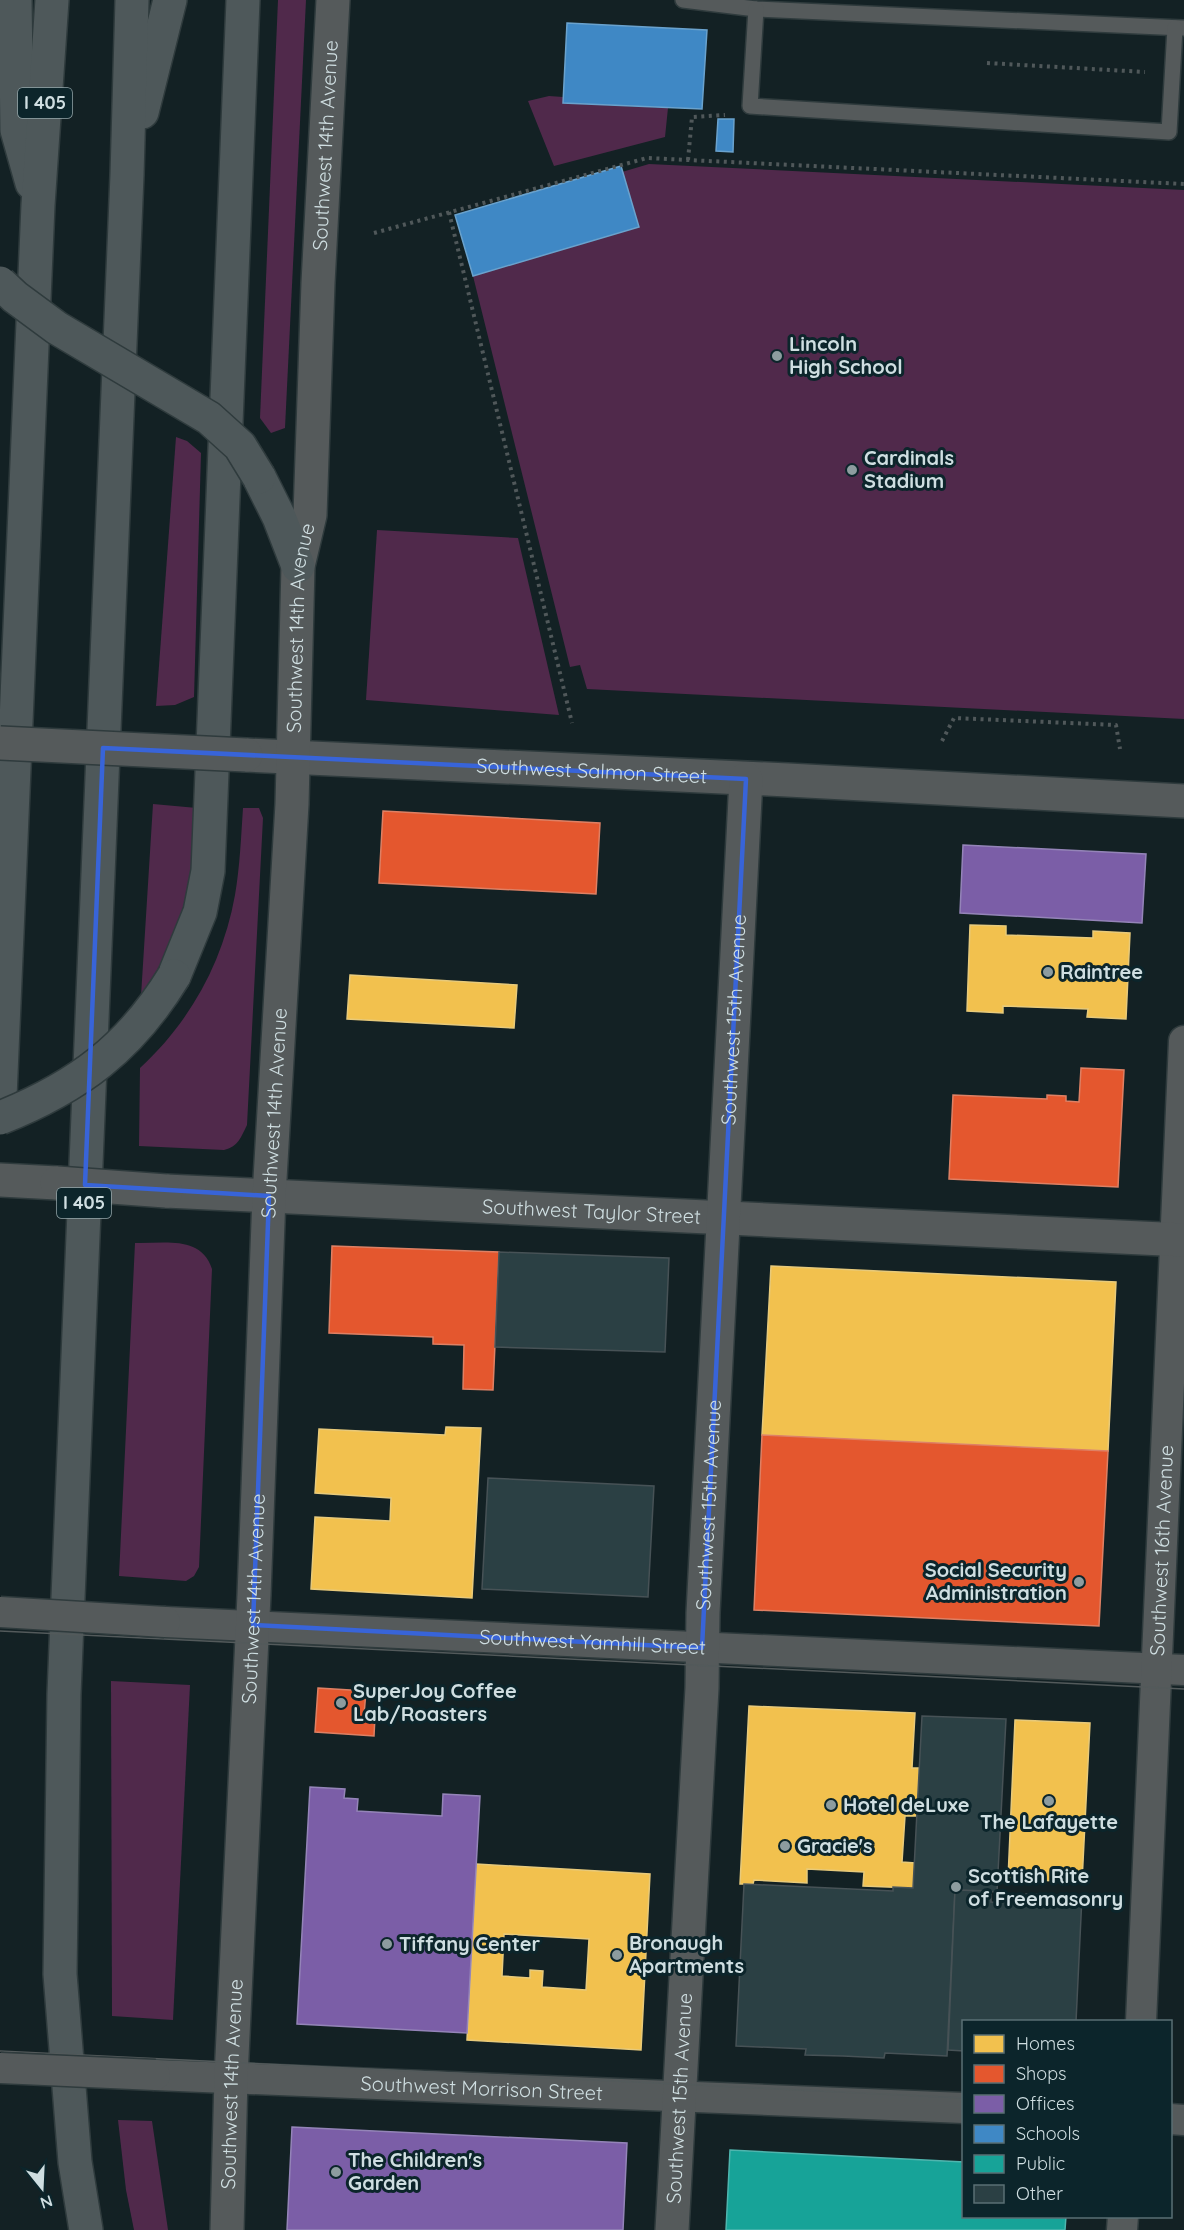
<svg xmlns="http://www.w3.org/2000/svg" width="1184" height="2230" font-family="Quicksand,sans-serif">
  <style>
    .green { fill: #50294b }
    .homes { fill: #f2c14e; stroke: #e8ca7a; stroke-width: 1.5; fill-rule: evenodd }
    .shops { fill: #e4572e; stroke: #de8064; stroke-width: 1.5 }
    .offices { fill: #7b5ea7; stroke: #9484b8; stroke-width: 1.5 }
    .schools { fill: #3f88c5; stroke: #6aa2cd; stroke-width: 1.5 }
    .public { fill: #17a398; stroke: #4eb5ae; stroke-width: 1.5 }
    .building { fill: #2b4044; stroke: #475256; stroke-width: 1.5 }
    .lines { fill: none; stroke-linecap: round; stroke-linejoin: round }
    .service-casing { stroke: #2f3b3d; stroke-width: 18 }
    .minor-casing { stroke: #2f3b3d; stroke-width: 33 }
    .tertiary-casing { stroke: #2f3b3d; stroke-width: 36 }
    .motorway-casing { stroke: #2f3b3d; stroke-width: 36 }
    .path { stroke: #50585a; stroke-width: 4; stroke-dasharray: 3 4.5; stroke-linecap: butt }
    .service { stroke: #555a5b; stroke-width: 15 }
    .minor { stroke: #555a5b; stroke-width: 30 }
    .tertiary { stroke: #555a5b; stroke-width: 33 }
    .motorway { stroke: #4e585a; stroke-width: 33 }
    .tram { stroke: #535a5b; stroke-width: 1.5 }
    .minor-bridge-casing { stroke: #2f3b3d; stroke-width: 33; stroke-linecap: butt }
    .tertiary-bridge-casing { stroke: #2f3b3d; stroke-width: 36; stroke-linecap: butt }
    .motorway-bridge-casing { stroke: #2f3b3d; stroke-width: 36; stroke-linecap: butt }
    .minor-bridge { stroke: #555a5b; stroke-width: 30 }
    .tertiary-bridge { stroke: #555a5b; stroke-width: 33 }
    .motorway-bridge { stroke: #4e585a; stroke-width: 33 }
    .marked { fill: none; stroke: #3864d9; stroke-width: 4.5; stroke-linejoin: round }
    .poi-dot { fill: #8d9c9f; stroke: #0c252b; stroke-width: 2 }
    .labels { text-anchor: middle; stroke-width: 6; stroke-linejoin: round; paint-order: stroke }
    .shield { fill: #0c252b; stroke: #94a6aa; stroke-width: 1.5 }
    .shield-label { font-size: 18px; font-weight: bold; fill: #cfdee1 }
    .street-label { font-size: 20px; fill: #cfdee1; stroke: #0c252b }
    .poi-label { font-size: 20px; font-weight: bold; fill: #cfdee1; stroke: #0c252b; text-anchor: start }
  </style>
  <rect width="100%" height="100%" fill="#132124"/>
  <!-- green -->
  <g class="green">
    <polygon points="278,0 306,0 285,428 271,433 260,418"/>
    <polygon points="549,96 563,97 563,103 668,108 665,137 554,166 528,101"/>
    <polygon points="649,164 1184,190 1184,719 587,689 580,665 570,667 473,276 638,227 622,172"/>
    <polygon points="176,437 187,441 201,453 194,697 175,705 156,706"/>
    <polygon points="377,530 518,538 559,715 366,700"/>
    <path d="M153,804L197,808C194,875 182,940 141,996Z"/>
    <path d="M243,808H259L263,818L247,1125C241,1137 238,1147 224,1150L139,1146L140,1068C190,1022 223,962 235,895C240,866 241,837 243,808Z"/>
    <path d="M135,1243C164,1244 201,1235 212,1269L199,1567L194,1576L186,1581L119,1576Z"/>
    <polygon points="111,1681 190,1685 173,2020 112,2016"/>
    <polygon points="118,2120 152,2121 168,2230 134,2230 126,2190"/>
  </g>
  <!-- homes -->
  <g class="homes">
    <polygon points="970,925 1006,926 1006,935 1093,938 1093,931 1130,933 1126,1019 1087,1017 1088,1009 1003,1006 1003,1013 967,1011"/>
    <polygon points="350,975 517,985 514,1028 347,1019"/>
    <polygon points="771,1266 1116,1282 1108,1451 762,1435"/>
    <polygon points="446,1427 481,1428 472,1598 311,1589 315,1517 390,1521 391,1498 315,1493 319,1429 445,1435"/>
    <polygon points="749,1706 915,1713 912,1768 919,1768 917,1816 905,1816 902,1862 915,1863 913,1888 863,1886 864,1872 807,1869 807,1883 754,1880 753,1884 740,1884"/>
    <polygon points="1015,1720 1090,1723 1082,1882 1008,1879"/>
    <path d="M476,1864L650,1874L641,2050L467,2040ZM504,1934L589,1939L586,1990L542,1987L543,1971L530,1970V1978L502,1976Z"/>
  </g>
  <!-- shops -->
  <g class="shops">
    <polygon points="383,811 600,823 596,894 379,883"/>
    <polygon points="1081,1068 1124,1070 1118,1187 949,1179 953,1095 1047,1099 1047,1095 1066,1096 1066,1101 1079,1102"/>
    <polygon points="332,1246 499,1252 493,1390 463,1389 464,1345 433,1344 433,1337 329,1333"/>
    <polygon points="762,1435 1108,1451 1099,1626 754,1610"/>
    <polygon points="318,1688 366,1691 364,1715 375,1716 374,1736 315,1732"/>
  </g>
  <!-- offices -->
  <g class="offices">
    <polygon points="963,845 1146,854 1142,923 960,913"/>
    <polygon points="310,1787 345,1789 344,1798 358,1799 357,1811 442,1816 443,1794 480,1796 467,2033 297,2024"/>
    <polygon points="292,2127 627,2143 623,2230 287,2230"/>
  </g>
  <!-- schools -->
  <g class="schools">
    <polygon points="567,23 707,30 702,109 563,103"/>
    <polygon points="718,119 734,119 733,152 716,151"/>
    <polygon points="621,166 639,227 473,276 455,215"/>
  </g>
  <!-- public -->
  <polygon class="public" points="730,2150 964,2162 964,2216 1066,2216 1065,2230 726,2230"/>
  <!-- building -->
  <g class="building">
    <polygon points="499,1252 669,1258 665,1352 495,1347"/>
    <polygon points="488,1478 654,1486 648,1597 482,1589"/>
    <polygon points="922,1716 1006,1719 997,1892 955,1890 947,2056 885,2053 884,2058 843,2056 805,2055 806,2049 736,2046 744,1884 893,1891 893,1887 913,1888"/>
    <polygon points="955,1890 991,1891 991,1902 1025,1903 1026,1894 1082,1896 1076,2022 964,2022 964,2051 948,2050"/>
  </g>
  <g class="lines">
    <defs>
      <g id="service">
        <polyline points="683,0 756,9 1183,28"/>
        <polyline points="756,9 750,106 1169,132 1175,28"/>
      </g>
      <g id="minor">
        <path id="s1" d="M165,1622L1184,1670"/>
        <path id="s2" d="M1141,2022L1184,1041"/>
        <path id="s3" d="M155,2075L964,2108"/>
        <polyline points="1170,2119 1184,2120"/>
        <polyline points="1122,2230 1123,2216"/>
      </g>
      <g id="tertiary">
        <path id="s4" d="M246,755L788,780L1184,801"/>
        <polyline points="0,1180 57,1183"/>
        <path id="s5" d="M166,1191L1184,1240"/>
        <path id="s6" d="M227,2230L231,2077L254,1595L269,1196L292,804L298,566L310,515L318,283L333,0"/>
        <path id="s7" d="M672,2230L702,1688L703,1613L746,779"/>
      </g>
      <g id="motorway">
        <polyline points="15,0 17,130 32,183"/>
        <polyline points="142,112 170,0"/>
        <polyline points="259,477 279,517 298,566"/>
        <polyline points="174,976 200,912 208,871 243,0"/>
        <polyline points="0,1097 38,205 52,0"/>
        <polyline points="86,2230 75,2162 60,1974 64,1694 127,175 132,0"/>
      </g>
    </defs>
    <!-- service casing -->
    <use href="#service" class="service-casing"/>
    <!-- minor casing -->
    <use href="#minor" class="minor-casing"/>
    <!-- tertiary casing -->
    <use href="#tertiary" class="tertiary-casing"/>
    <!-- motorway casing -->
    <use href="#motorway" class="motorway-casing"/>
    <!-- path -->
    <g class="path">
      <polyline points="987,63 1145,72"/>
      <polyline points="688,160 692,117 725,115"/>
      <polyline points="449,212 572,723"/>
      <polyline points="374,233 647,158 1184,184"/>
      <polyline points="942,741 954,718 1116,725 1120,749"/>
    </g>
    <!-- service -->
    <use href="#service" class="service"/>
    <!-- minor -->
    <use href="#minor" class="minor"/>
    <!-- tertiary -->
    <use href="#tertiary" class="tertiary"/>
    <!-- motorway -->
    <use href="#motorway" class="motorway"/>
    <!-- tram -->
    <g class="tram">
      <polyline points="0,1631 1184,1689"/>
      <polyline points="0,2051 964,2098"/>
      <polyline points="1170,2108 1184,2109"/>
    </g>
    <defs>
      <g id="minor-bridge">
        <polyline points="0,1612 165,1622"/>
        <polyline points="0,2068 155,2075"/>
      </g>
      <g id="tertiary-bridge">
        <polyline points="0,743 246,755"/>
        <polyline points="57,1183 166,1191"/>
      </g>
      <g id="motorway-bridge">
        <polyline points="0,283 15,297 57,328 209,418 240,446 259,477"/>
        <path d="M0,1118C78,1087 130,1048 174,976"/>
      </g>
    </defs>
    <!-- minor-bridge casing -->
    <use href="#minor-bridge" class="minor-bridge-casing"/>
    <!-- tertiary-bridge casing -->
    <use href="#tertiary-bridge" class="tertiary-bridge-casing"/>
    <!-- motorway-bridge casing -->
    <use href="#motorway-bridge" class="motorway-bridge-casing"/>
    <!-- minor-bridge -->
    <use href="#minor-bridge" class="minor-bridge"/>
    <!-- tertiary-bridge -->
    <use href="#tertiary-bridge" class="tertiary-bridge"/>
    <!-- motorway-bridge -->
    <use href="#motorway-bridge" class="motorway-bridge"/>
  </g>
  <!-- marked area -->
  <path class="marked" d="M103,748L746,779L702,1648L253,1625L269,1196L85,1185Z"/>
  <!-- markers -->
  <g class="poi-dot">
    <circle cx="777" cy="356" r="6"/>
    <circle cx="852" cy="470" r="6"/>
    <circle cx="1048" cy="972" r="6"/>
    <circle cx="1079" cy="1582" r="6"/>
    <circle cx="341" cy="1703" r="6"/>
    <circle cx="1049" cy="1801" r="6"/>
    <circle cx="831" cy="1805" r="6"/>
    <circle cx="785" cy="1846" r="6"/>
    <circle cx="956" cy="1887" r="6"/>
    <circle cx="387" cy="1944" r="6"/>
    <circle cx="617" cy="1955" r="6"/>
    <circle cx="336" cy="2172" r="6"/>
  </g>
  <g class="labels">
    <!-- shield labels -->
    <g class="shield">
      <rect x="18" y="88" width="54" height="30" rx="4.5"/>
      <rect x="57" y="1188" width="54" height="30" rx="4.5"/>
    </g>
    <g class="shield-label">
      <text x="45" y="109">I 405</text>
      <text x="84" y="1209">I 405</text>
    </g>
    <!-- street labels -->
    <g class="street-label">
      <text dy="7" stroke="none"><textPath href="#s6" startOffset="2088">Southwest 14th Avenue</textPath></text>
      <text dy="7" stroke="none"><textPath href="#s6" startOffset="1604">Southwest 14th Avenue</textPath></text>
      <text dy="7" stroke="none"><textPath href="#s4" startOffset="346">Southwest Salmon Street</textPath></text>
      <text dy="7" stroke="none"><textPath href="#s7" startOffset="1212">Southwest 15th Avenue</textPath></text>
      <text dy="7" stroke="none"><textPath href="#s6" startOffset="1118">Southwest 14th Avenue</textPath></text>
      <text dy="7" stroke="none"><textPath href="#s5" startOffset="426">Southwest Taylor Street</textPath></text>
      <text dy="7" stroke="none"><textPath href="#s7" startOffset="726">Southwest 15th Avenue</textPath></text>
      <text dy="7" stroke="none"><textPath href="#s2" startOffset="472">Southwest 16th Avenue</textPath></text>
      <text dy="7" stroke="none"><textPath href="#s6" startOffset="632">Southwest 14th Avenue</textPath></text>
      <text dy="7" stroke="none"><textPath href="#s1" startOffset="428">Southwest Yamhill Street</textPath></text>
      <text dy="7" stroke="none"><textPath href="#s6" startOffset="146">Southwest 14th Avenue</textPath></text>
      <text dy="7" stroke="none"><textPath href="#s3" startOffset="327">Southwest Morrison Street</textPath></text>
      <text dy="7" stroke="none"><textPath href="#s7" startOffset="132">Southwest 15th Avenue</textPath></text>
    </g>
    <!-- poi labels -->
    <g class="poi-label">
      <text x="789" y="351">Lincoln<tspan x="789" dy="23">High School</tspan></text>
      <text x="864" y="465">Cardinals<tspan x="864" dy="23">Stadium</tspan></text>
      <text x="1060" y="979">Raintree</text>
      <text x="1067" y="1577" text-anchor="end">Social Security<tspan x="1067" dy="23">Administration</tspan></text>
      <text x="353" y="1698">SuperJoy Coffee<tspan x="353" dy="23">Lab/Roasters</tspan></text>
      <text x="843" y="1812">Hotel deLuxe</text>
      <text x="1049" y="1829" text-anchor="middle">The Lafayette</text>
      <text x="797" y="1853">Gracie's</text>
      <text x="968" y="1883">Scottish Rite<tspan x="968" dy="23">of Freemasonry</tspan></text>
      <text x="629" y="1950">Bronaugh<tspan x="629" dy="23">Apartments</tspan></text>
      <text x="399" y="1951">Tiffany Center</text>
      <text x="348" y="2167">The Children's<tspan x="348" dy="23">Garden</tspan></text>
    </g>
  </g>
  <!-- legend -->
  <rect x="962" y="2020" width="210" height="198" fill="#0c252b" stroke="#5a6f74" stroke-width="1.5"/>
  <rect x="974" y="2035" width="30" height="18" fill="#f2c14e" stroke="#5a6f74" stroke-width="1.5"/>
  <text x="1016" y="2050" font-size="18" fill="#cfdee1">Homes</text>
  <rect x="974" y="2065" width="30" height="18" fill="#e4572e" stroke="#5a6f74" stroke-width="1.5"/>
  <text x="1016" y="2080" font-size="18" fill="#cfdee1">Shops</text>
  <rect x="974" y="2095" width="30" height="18" fill="#7b5ea7" stroke="#5a6f74" stroke-width="1.5"/>
  <text x="1016" y="2110" font-size="18" fill="#cfdee1">Offices</text>
  <rect x="974" y="2125" width="30" height="18" fill="#3f88c5" stroke="#5a6f74" stroke-width="1.5"/>
  <text x="1016" y="2140" font-size="18" fill="#cfdee1">Schools</text>
  <rect x="974" y="2155" width="30" height="18" fill="#17a398" stroke="#5a6f74" stroke-width="1.5"/>
  <text x="1016" y="2170" font-size="18" fill="#cfdee1">Public</text>
  <rect x="974" y="2185" width="30" height="18" fill="#2b4044" stroke="#5a6f74" stroke-width="1.5"/>
  <text x="1016" y="2200" font-size="18" fill="#cfdee1">Other</text>
  <!-- north arrow -->
  <g transform="translate(42 2188) rotate(162)" stroke="#0c252b" stroke-width="4.5" paint-order="stroke">
  <path d="M0-4.5L10 22L0 15L-10 22Z" fill="#cfdee1"/>
  <text y="-9" font-size="16" font-weight="bold" text-anchor="middle" fill="#cfdee1">N</text>
  </g>
</svg>
